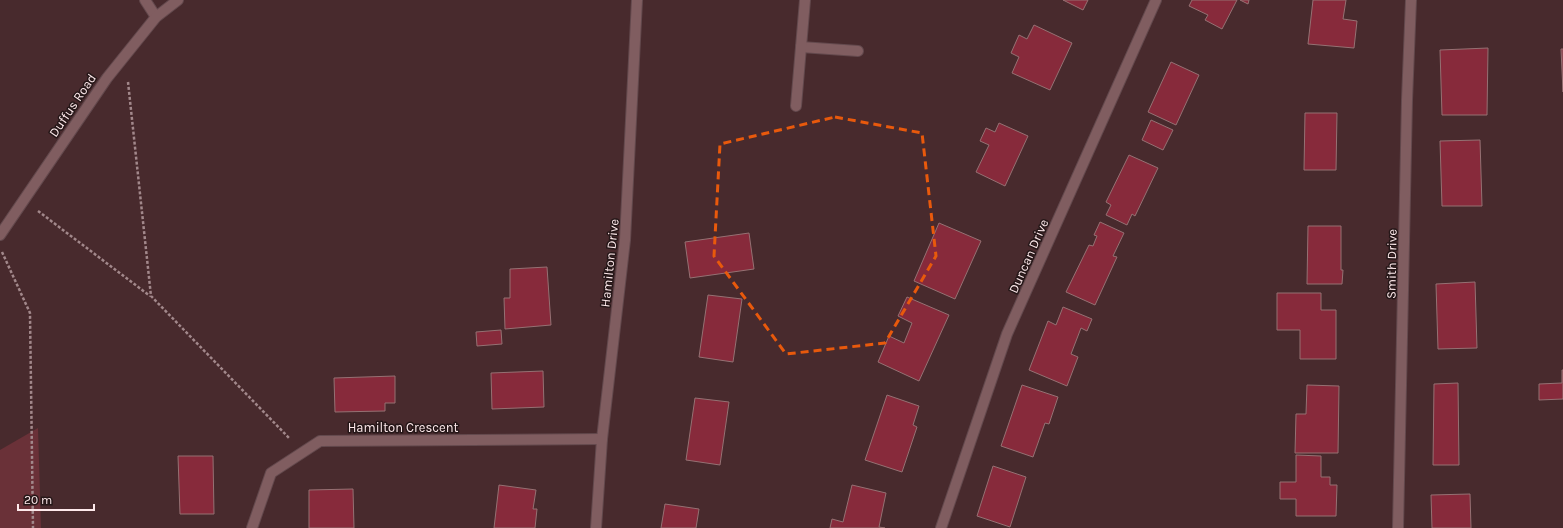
<svg xmlns="http://www.w3.org/2000/svg" width="1563" height="528" font-family="Karla,sans-serif">
  <style>
    .green { fill: #6a3138 }
    .building { fill: #872a3b; stroke: #957173 }
    .lines { fill: none; stroke-linecap: round; stroke-linejoin: round }
    .lane-casing { stroke: #63494d; stroke-width: 12 }
    .street-casing { stroke: #63494d; stroke-width: 12 }
    .secondary-casing { stroke: #63494d; stroke-width: 12 }
    .path { stroke: #a2888b; stroke-width: 2.5; stroke-dasharray: 3 2; stroke-linecap: butt }
    .lane { stroke: #805d60; stroke-width: 10 }
    .street { stroke: #805d60; stroke-width: 10 }
    .secondary { stroke: #805d60; stroke-width: 10 }
    .marked { fill: none; stroke: #e8590c; stroke-width: 3; stroke-dasharray: 8 5; stroke-linejoin: round }
    .labels { text-anchor: middle; stroke-width: 3; stroke-linejoin: round; paint-order: stroke }
    .street-label { font-size: 13px; fill: #fee9eb; stroke: #251718 }
  </style>
  <rect width="100%" height="100%" fill="#482a2d"/>
  <!-- green -->
  <polygon class="green" points="38,428 41,528 0,528 0,450"/>
  <!-- building -->
  <g class="building">
    <polygon points="1063,0 1088,0 1083,10"/>
    <polygon points="1192,0 1237,0 1222,29 1205,20 1208,15 1189,6"/>
    <polygon points="1240,0 1249,0 1248,4"/>
    <polygon points="1313,0 1346,0 1343,19 1357,21 1354,48 1308,44"/>
    <polygon points="1034,25 1072,43 1050,90 1012,73 1019,57 1011,53 1019,35 1027,39"/>
    <polygon points="1488,48 1487,115 1442,115 1440,50"/>
    <polygon points="1561,49 1563,49 1563,92"/>
    <polygon points="1171,62 1199,75 1176,125 1148,112"/>
    <polygon points="1305,113 1337,113 1336,170 1304,170"/>
    <polygon points="1151,120 1173,130 1163,150 1142,140"/>
    <polygon points="999,123 1028,136 1005,186 976,172 989,145 980,141 986,128 995,132"/>
    <polygon points="1480,140 1482,206 1442,206 1440,141"/>
    <polygon points="1129,155 1158,168 1135,216 1132,214 1127,225 1106,215 1111,205 1106,202"/>
    <polygon points="1100,222 1124,233 1113,256 1117,257 1095,305 1066,292 1089,245 1093,246 1097,236 1094,235"/>
    <polygon points="939,223 981,241 955,299 914,281"/>
    <polygon points="1308,226 1341,226 1341,270 1343,270 1342,284 1307,284"/>
    <polygon points="749,233 754,269 690,278 685,242"/>
    <polygon points="547,267 551,325 505,329 504,298 510,298 510,269"/>
    <polygon points="1475,282 1477,348 1438,349 1436,284"/>
    <polygon points="1277,293 1321,293 1321,310 1336,310 1336,359 1300,359 1300,330 1277,330"/>
    <polygon points="708,295 742,299 733,362 699,357"/>
    <polygon points="907,297 949,315 919,381 878,362 889,336 904,343 912,323 898,316"/>
    <polygon points="1063,307 1092,319 1087,331 1081,328 1071,354 1078,357 1067,386 1029,370 1048,321 1056,325"/>
    <polygon points="501,330 502,344 477,346 476,332"/>
    <polygon points="1562,370 1563,370 1563,399 1539,400 1539,384 1562,383"/>
    <polygon points="543,371 544,407 492,409 491,373"/>
    <polygon points="395,376 395,403 385,403 385,411 335,412 334,378"/>
    <polygon points="1458,383 1459,465 1433,465 1434,384"/>
    <polygon points="1022,385 1058,397 1049,424 1045,423 1033,457 1001,446"/>
    <polygon points="1307,385 1339,386 1338,453 1295,453 1296,414 1306,414"/>
    <polygon points="887,395 919,406 913,425 917,427 902,472 865,460"/>
    <polygon points="695,398 729,402 720,465 686,460"/>
    <polygon points="1296,455 1321,456 1321,477 1330,477 1330,485 1337,485 1336,516 1296,516 1296,499 1280,499 1280,482 1296,482"/>
    <polygon points="178,456 213,456 214,514 180,514"/>
    <polygon points="993,466 1026,477 1010,527 977,516"/>
    <polygon points="499,485 536,490 533,509 537,509 535,528 494,528"/>
    <polygon points="852,485 886,493 879,527 885,528 830,528 832,519 843,522"/>
    <polygon points="353,489 354,528 309,528 309,490"/>
    <polygon points="1470,494 1471,528 1432,528 1431,495"/>
    <polygon points="665,504 699,509 696,528 661,528"/>
  </g>
  <g class="lines">
    <defs>
      <polyline id="lane" points="145,0 156,17"/>
      <g id="street">
        <polyline points="801,47 858,51"/>
        <polyline points="796,106 805,0"/>
        <polyline points="252,528 271,473 320,441 602,439"/>
        <polyline points="596,528 602,439 625,240 637,0"/>
        <polyline points="941,528 1007,334 1156,0"/>
        <polyline points="1398,528 1407,100 1411,0"/>
      </g>
      <polyline id="secondary" points="0,235 107,78 156,17 178,0"/>
    </defs>
    <!-- lane casing -->
    <use href="#lane" class="lane-casing"/>
    <!-- street casing -->
    <use href="#street" class="street-casing"/>
    <!-- secondary casing -->
    <use href="#secondary" class="secondary-casing"/>
    <!-- path -->
    <g class="path">
      <polyline points="128,82 151,296 290,439"/>
      <polyline points="38,211 150,296"/>
      <polyline points="2,252 30,313 33,528"/>
    </g>
    <!-- lane -->
    <use href="#lane" class="lane"/>
    <!-- street -->
    <use href="#street" class="street"/>
    <!-- secondary -->
    <use href="#secondary" class="secondary"/>
  </g>
  <!-- marked area -->
  <path class="marked" d="M835,117L922,133L936,256L885,343L786,354L714,256L720,144Z"/>
  <g class="labels">
    <!-- street labels -->
    <g class="street-label">
      <text transform="translate(72 105) rotate(-56)" y="5">Duffus Road</text>
      <text transform="translate(1028 256) rotate(-66)" y="5">Duncan Drive</text>
      <text transform="translate(609 263) rotate(-84)" y="5">Hamilton Drive</text>
      <text transform="translate(1391 264) rotate(-89)" y="5">Smith Drive</text>
      <text x="403" y="432">Hamilton Crescent</text>
    </g>
  </g>
  <!-- scale -->
  <path d="M18 504v6h76v-6" fill="none" stroke="#fee9eb" stroke-width="2"/>
  <text x="24" y="504" font-size="12" fill="#fee9eb" stroke="#251718" stroke-width="3" paint-order="stroke">20 m</text>
</svg>
